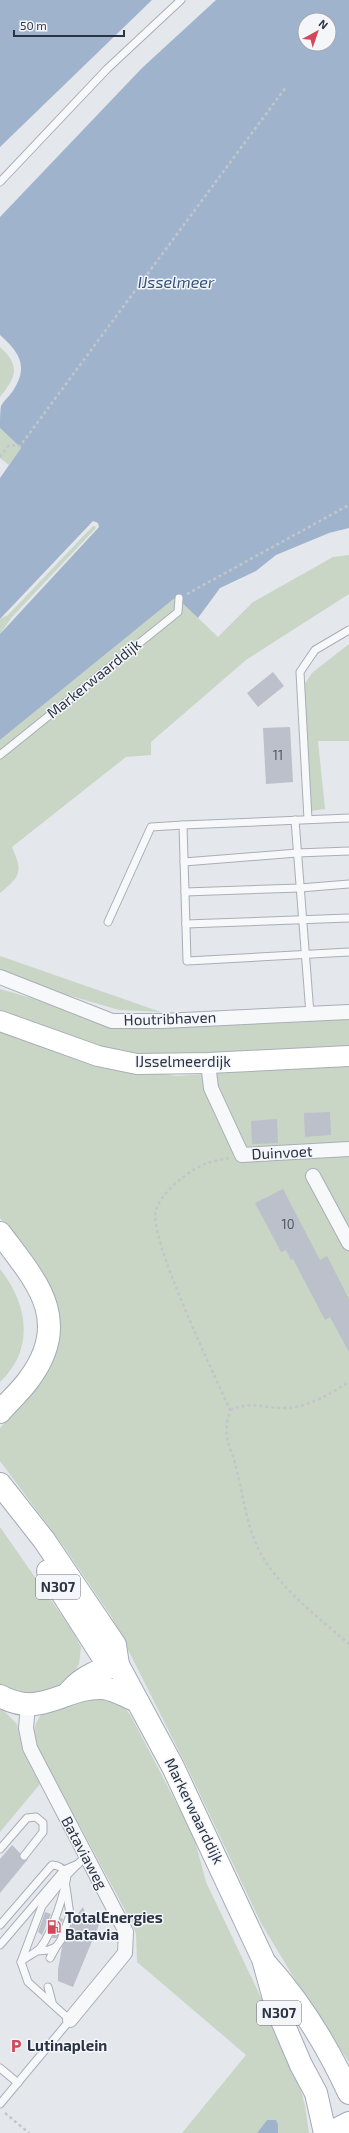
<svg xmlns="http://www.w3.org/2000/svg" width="349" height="2133" font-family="'Exo 2',sans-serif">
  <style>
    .green { fill: #c9d6c5 }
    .water { fill: #9fb4cc; fill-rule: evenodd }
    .building { fill: #bbc0ca }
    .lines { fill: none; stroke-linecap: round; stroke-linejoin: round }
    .lane-casing { stroke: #a9aeb7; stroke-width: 9 }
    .street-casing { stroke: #a9aeb7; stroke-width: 16 }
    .secondary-casing { stroke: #a9aeb7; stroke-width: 22 }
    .primary-casing { stroke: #a3abb8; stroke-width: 24 }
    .path { stroke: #c2c5cb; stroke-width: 2.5; stroke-dasharray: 3 3; stroke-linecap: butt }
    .lane { stroke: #f7f8fa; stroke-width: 7 }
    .street { stroke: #f7f8fa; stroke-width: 14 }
    .secondary { stroke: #fff; stroke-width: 20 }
    .primary { stroke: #fff; stroke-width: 22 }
    .labels { text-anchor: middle; stroke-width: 3; stroke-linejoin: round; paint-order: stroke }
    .number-label { font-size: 13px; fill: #4f5766 }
    .shield { fill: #f4f6f9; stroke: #676e7b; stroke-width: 1 }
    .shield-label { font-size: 14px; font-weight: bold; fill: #2b3445 }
    .street-label { font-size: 15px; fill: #2b3445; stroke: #f4f6f9 }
    .poi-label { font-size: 15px; font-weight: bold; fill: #2b3445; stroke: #f4f6f9; text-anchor: start }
    .water-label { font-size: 16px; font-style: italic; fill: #34527a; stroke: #f4f6f9 }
  </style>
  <rect width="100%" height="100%" fill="#e4e7ec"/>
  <!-- green -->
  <g class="green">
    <path d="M0,347C21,366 16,377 0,397Z"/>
    <polygon points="0,428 21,448 9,465 0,458"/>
    <polygon points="93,526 95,526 96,528 12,617 0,634 0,619 8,615"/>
    <path d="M349,555V594L246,660L151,742V755L126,757L12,847C23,872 21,876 0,893V740L176,597L218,637L253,602L333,557Z"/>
    <polygon points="349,644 349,741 318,741 325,809 310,811 302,688 312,673"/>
    <polygon points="0,956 161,1012 119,1010 0,975"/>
    <polygon points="0,989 122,1024 349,1014 349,1050 203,1057 109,1053 0,1015"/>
    <polygon points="0,1026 103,1065 177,1076 349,1064 349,2062 303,1993 261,1923 188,1769 111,1616 64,1547 0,1461 0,1428 50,1369 56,1352 59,1329 25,1250 0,1218"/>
    <path d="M0,1269C28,1304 35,1349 0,1382Z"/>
    <polygon points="0,1527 71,1629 81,1647 79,1664 72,1676 61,1687 43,1695 11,1692 0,1684"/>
    <path d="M94,1696L121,1702L131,1716L194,1837L206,1882L295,2069L305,2106L309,2133H278V2125L267,2120L257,2133H182L246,2055L137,1962L136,1934L132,1923L36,1744C32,1728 35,1724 44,1710Z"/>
    <polygon points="0,1707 17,1724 23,1752 40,1784 0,1832"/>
  </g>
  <!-- water -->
  <g class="water">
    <polygon points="0,0 152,0 0,147"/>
    <path d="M216,0H349V528L329,533L276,555L256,571L220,588L198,618L176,597L0,740V634L99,527L98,523L93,521L0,619V478L21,448L0,428C0,422 0,412 1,406C4,400 11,395 14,389C29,365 18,351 0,335V217L142,68ZM305,20H329V44H305Z"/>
    <polygon points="267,2120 276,2120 278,2125 278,2133 257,2133"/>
  </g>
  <!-- building -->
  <g class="building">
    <polygon points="273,672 284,686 258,707 247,693"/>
    <polygon points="290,727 293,782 266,784 263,728"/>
    <polygon points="330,1112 331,1135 305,1137 304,1113"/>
    <polygon points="277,1119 278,1143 252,1144 251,1121"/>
    <polygon points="283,1189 320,1260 327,1256 349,1299 349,1352 330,1317 325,1320 293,1259 291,1260 286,1250 281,1252 255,1203"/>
    <polygon points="12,1845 20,1853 21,1860 28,1859 0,1893 0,1859"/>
    <polygon points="83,1907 89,1924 100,1922 73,1987 58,1981 58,1970 62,1947 74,1919"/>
    <polygon points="45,1912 51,1914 42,1935 38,1932"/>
    <polygon points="60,1918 63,1919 57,1938 52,1938"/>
  </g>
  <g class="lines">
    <defs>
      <g id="lane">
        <polyline points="0,182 107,69 181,0"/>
        <polyline points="0,755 178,612 179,598"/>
        <polyline points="349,818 183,825 187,961 349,952"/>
        <polyline points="308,819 300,672 315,650 349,630"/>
        <polyline points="295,820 310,1014"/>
        <polyline points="184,862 297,853 349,851"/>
        <polyline points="185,892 300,888 349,884"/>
        <polyline points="108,922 151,827 183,825"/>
        <polyline points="186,924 349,918"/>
        <polyline points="0,1849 27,1818 36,1817 43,1823 43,1832 24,1856"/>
        <path d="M0,1925L52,1865C59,1865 63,1868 67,1875C65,1892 52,1933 41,1947C36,1954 27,1955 21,1962"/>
        <polyline points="0,1945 64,1870 78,1864"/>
        <polyline points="37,1951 49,1950 56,1947 61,1940 70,1915 66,1887"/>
        <polyline points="50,1958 56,1947"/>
        <polyline points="48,1987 52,2002"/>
        <polyline points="0,2068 18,2083"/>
        <polyline points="0,2104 70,2020 28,1982 21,1962 42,1906 67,1875 86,1856"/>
      </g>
      <g id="street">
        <polyline points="0,977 112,1021 162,1021 349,1012"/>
        <polyline points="208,1063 211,1088 242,1155 349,1149"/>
        <polyline points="313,1176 349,1243"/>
        <polyline points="28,1705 26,1728 30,1748 126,1932 125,1953 70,2020"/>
      </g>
      <polyline id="secondary" points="0,1021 98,1056 137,1064 208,1063 349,1056"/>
      <g id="primary">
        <path d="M0,1233C35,1280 73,1319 30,1378C22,1390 10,1400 0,1412"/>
        <polyline points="0,1484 44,1540 115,1645 118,1665 173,1767 263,1959 277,2009 301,2065 316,2093 325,2133"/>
        <polyline points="48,1571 101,1654 118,1665"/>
        <path d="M70,1691C83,1676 99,1670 118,1665"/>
        <path d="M0,1696C42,1719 64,1686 103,1688C114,1689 125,1696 135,1700"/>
        <path d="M267,1965C302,2004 327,2045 349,2093"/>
        <polyline points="329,2133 349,2123"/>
      </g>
    </defs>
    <!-- lane casing -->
    <use href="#lane" class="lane-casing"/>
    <!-- street casing -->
    <use href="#street" class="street-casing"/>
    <!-- secondary casing -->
    <use href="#secondary" class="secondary-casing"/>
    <!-- primary casing -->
    <use href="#primary" class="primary-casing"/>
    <!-- path -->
    <g class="path">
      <polyline points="0,457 9,445 20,446 286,87"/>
      <polyline points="187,594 349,505"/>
      <path d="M229,1158C222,1160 215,1160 208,1163C191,1168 161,1192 156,1210C147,1236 216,1378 230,1410C221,1440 231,1444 237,1471C244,1500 248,1535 265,1561C287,1594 319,1618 349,1644"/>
      <path d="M230,1410C252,1401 262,1408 284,1408C308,1408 329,1394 349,1382"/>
      <polyline points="5,2113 29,2133"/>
    </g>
    <!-- lane -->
    <use href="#lane" class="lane"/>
    <!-- street -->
    <use href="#street" class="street"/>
    <!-- secondary -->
    <use href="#secondary" class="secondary"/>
    <!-- primary -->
    <use href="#primary" class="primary"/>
  </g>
  <!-- icons -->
  <defs>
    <symbol id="fuel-bare" viewBox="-9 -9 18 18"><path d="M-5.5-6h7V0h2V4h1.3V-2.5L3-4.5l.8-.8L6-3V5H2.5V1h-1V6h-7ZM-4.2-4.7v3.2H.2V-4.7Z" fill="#d1495b" stroke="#f4f6f9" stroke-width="2.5" paint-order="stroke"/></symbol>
    <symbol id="parking-bare" viewBox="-9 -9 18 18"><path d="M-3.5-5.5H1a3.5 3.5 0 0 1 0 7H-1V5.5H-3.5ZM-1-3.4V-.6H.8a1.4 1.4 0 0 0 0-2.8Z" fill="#d1495b" stroke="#f4f6f9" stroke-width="2.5" paint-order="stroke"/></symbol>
  </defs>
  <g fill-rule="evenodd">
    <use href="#fuel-bare" x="44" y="1917" width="20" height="20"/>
    <use href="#parking-bare" x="6" y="2036" width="20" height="20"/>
  </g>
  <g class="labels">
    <!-- number labels -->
    <g class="number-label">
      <text x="278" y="760">11</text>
      <text x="288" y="1229">10</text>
    </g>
    <!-- shield labels -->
    <g class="shield">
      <rect x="36" y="1575" width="44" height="24" rx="3"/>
      <rect x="257" y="2001" width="44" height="24" rx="3"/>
    </g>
    <g class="shield-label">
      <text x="58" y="1592">N307</text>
      <text x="279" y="2018">N307</text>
    </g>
    <!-- street labels -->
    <g class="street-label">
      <text transform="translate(94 679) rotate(-39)" y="5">Markerwaarddijk</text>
      <text transform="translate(170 1019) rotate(-2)" y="5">Houtribhaven</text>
      <text x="183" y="1067">IJsselmeerdijk</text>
      <text transform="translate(282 1153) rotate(-3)" y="5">Duinvoet</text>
      <text transform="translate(194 1811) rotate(64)" y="5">Markerwaarddijk</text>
      <text transform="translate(84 1853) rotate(62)" y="5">Bataviaweg</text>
    </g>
    <!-- poi labels -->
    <g class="poi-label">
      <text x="65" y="1923">TotalEnergies<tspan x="65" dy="17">Batavia</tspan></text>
      <text x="27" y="2051">Lutinaplein</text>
    </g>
    <!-- water labels -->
    <g class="water-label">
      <text x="176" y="288">IJsselmeer</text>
    </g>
  </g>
  <!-- north arrow -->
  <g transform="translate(317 32) rotate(40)"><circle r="19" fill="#f4f6f9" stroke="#a4a8b1"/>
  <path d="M0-3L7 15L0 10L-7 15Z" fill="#d1495b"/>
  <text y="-6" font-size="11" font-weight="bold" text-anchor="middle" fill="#2b3445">N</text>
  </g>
  <!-- scale -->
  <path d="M14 30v6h110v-6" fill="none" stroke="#2b3445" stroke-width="2"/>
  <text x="20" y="30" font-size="12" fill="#2b3445" stroke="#f4f6f9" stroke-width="3" paint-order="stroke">50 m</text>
</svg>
